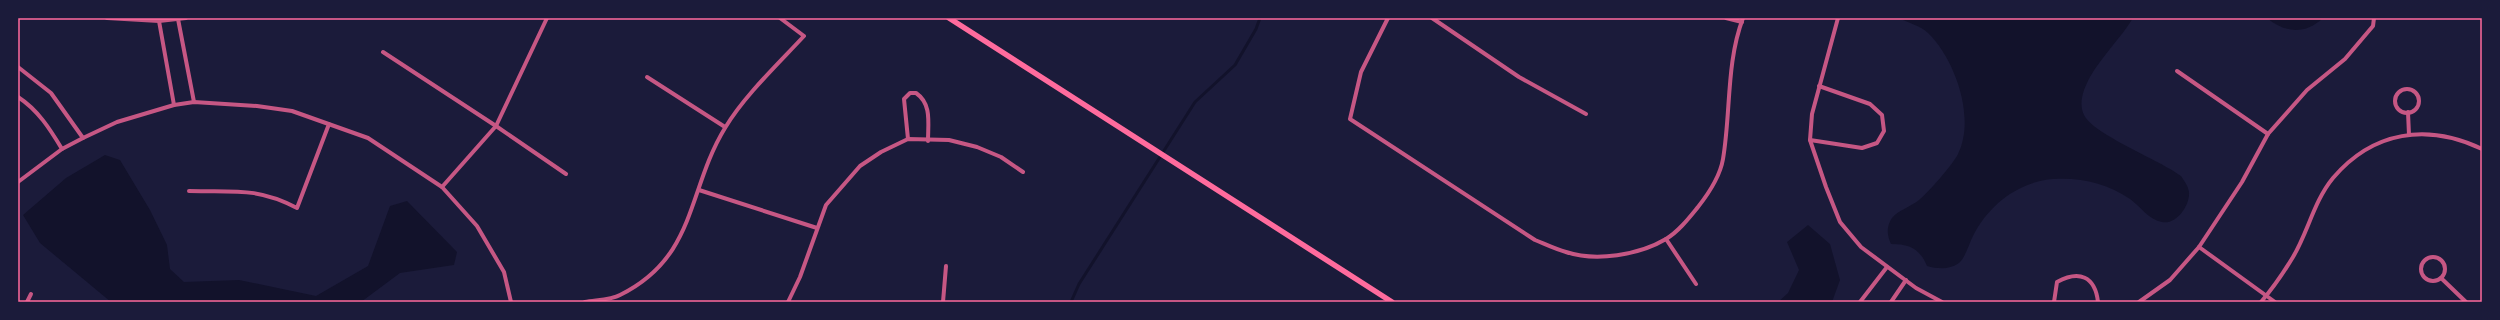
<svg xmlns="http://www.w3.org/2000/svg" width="2500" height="320" font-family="Cabin,sans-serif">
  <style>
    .water { fill: #12122b }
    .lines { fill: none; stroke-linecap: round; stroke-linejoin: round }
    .stream { stroke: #12122b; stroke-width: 3 }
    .minor { stroke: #c65784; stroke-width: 4 }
    .secondary { stroke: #ff6b9d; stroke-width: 5.5 }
    .neatline { fill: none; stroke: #ff6b9d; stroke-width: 1.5 }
  </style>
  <rect width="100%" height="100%" fill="#1b1b3a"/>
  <!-- water -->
  <g class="water">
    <path d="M1898,18H2133C2120,39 2102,56 2090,77C2084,88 2078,103 2084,115C2094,135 2160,160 2181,176C2185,182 2188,186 2189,192C2190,206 2176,225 2162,222C2149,220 2140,206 2130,199C2107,183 2080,177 2053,179C2017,182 1988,206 1973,236C1969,244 1965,258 1959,263C1949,270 1938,269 1927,266C1920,249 1910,244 1891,244C1887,235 1886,227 1892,218C1897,211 1912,206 1919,200C1927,194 1954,163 1958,154C1976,118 1955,59 1928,33C1921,26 1907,22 1898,18Z"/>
    <path d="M2267,18H2323C2305,35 2285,33 2267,18Z"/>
    <polygon points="105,155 120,160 150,210 167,245 170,269 184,282 239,280 316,296 368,266 390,206 407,201 457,252 454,265 400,273 361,302 111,302 40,243 23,215 66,178"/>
    <polygon points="1808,225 1830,244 1840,280 1832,302 1778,302 1788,293 1799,270 1787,242"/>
  </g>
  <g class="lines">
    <!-- stream -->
    <polyline class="stream" points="1071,302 1079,284 1195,102 1235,65 1256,29 1260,18"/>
    <!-- minor -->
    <g class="minor">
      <polyline points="107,18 159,21 186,18"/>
      <path d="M1388,18L1361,72L1350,119L1535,240C1545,244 1555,249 1566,252C1596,262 1639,255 1666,239C1679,231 1689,218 1698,207C1709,193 1720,177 1723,159C1731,112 1726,63 1743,18"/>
      <polyline points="1432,18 1519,77 1586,114"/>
      <polyline points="1726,18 1742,22"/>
      <polyline points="1838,18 1812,114 1810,140 1826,187 1840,222 1861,247 1916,288 1942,302"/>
      <polyline points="178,19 194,102"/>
      <polyline points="159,21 174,105"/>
      <polyline points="383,52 496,126 566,174"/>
      <polyline points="18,67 51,93 83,138"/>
      <polyline points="2177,71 2268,134"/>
      <polyline points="647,77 725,127"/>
      <circle cx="2407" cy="101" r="12"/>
      <path d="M18,97C38,110 50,129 62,149"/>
      <polyline points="2408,112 2409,135"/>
      <path d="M908,139L904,99L910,93H916C932,104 928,123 928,141"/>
      <polyline points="1810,140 1862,148 1877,143 1884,131 1882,115 1870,104 1819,86"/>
      <polyline points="18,182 62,149 83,138 117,122 174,105 194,102 257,106 292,111 368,138 442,187 477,226 504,272 511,302"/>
      <polyline points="442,187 496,126 547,18"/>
      <polyline points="699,190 817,228"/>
      <path d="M189,191C232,192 258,187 297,208L329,124"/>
      <polyline points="1666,239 1696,284"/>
      <polyline points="2199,247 2275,302"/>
      <circle cx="2433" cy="269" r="12"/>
      <polyline points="2441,278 2466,302"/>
      <polyline points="27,302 31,294"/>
      <path d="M585,302C595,300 611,300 620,295C697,257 687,190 725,128C744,96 779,63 804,36L780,18"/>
      <polyline points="788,302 800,277 826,205 860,166 881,152 908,139 949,140 977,147 1001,157 1023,172"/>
      <polyline points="943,302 946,266"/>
      <polyline points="1860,302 1887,267"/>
      <polyline points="1891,302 1906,280"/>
      <path d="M2054,302L2057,282C2079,270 2095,276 2098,302"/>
      <polyline points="2139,302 2170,280 2199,247 2242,182 2268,134 2307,90 2345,59 2373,26 2374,18"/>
      <path d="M2261,302C2273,288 2284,272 2293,257C2308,232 2314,201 2333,178C2373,131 2427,123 2482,149"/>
    </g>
    <!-- secondary -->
    <polyline class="secondary" points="949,18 1392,302"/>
  </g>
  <!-- border -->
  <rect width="2500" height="320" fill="none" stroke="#1b1b3a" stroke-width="38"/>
  <rect x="19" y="19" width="2462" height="282" class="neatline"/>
</svg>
